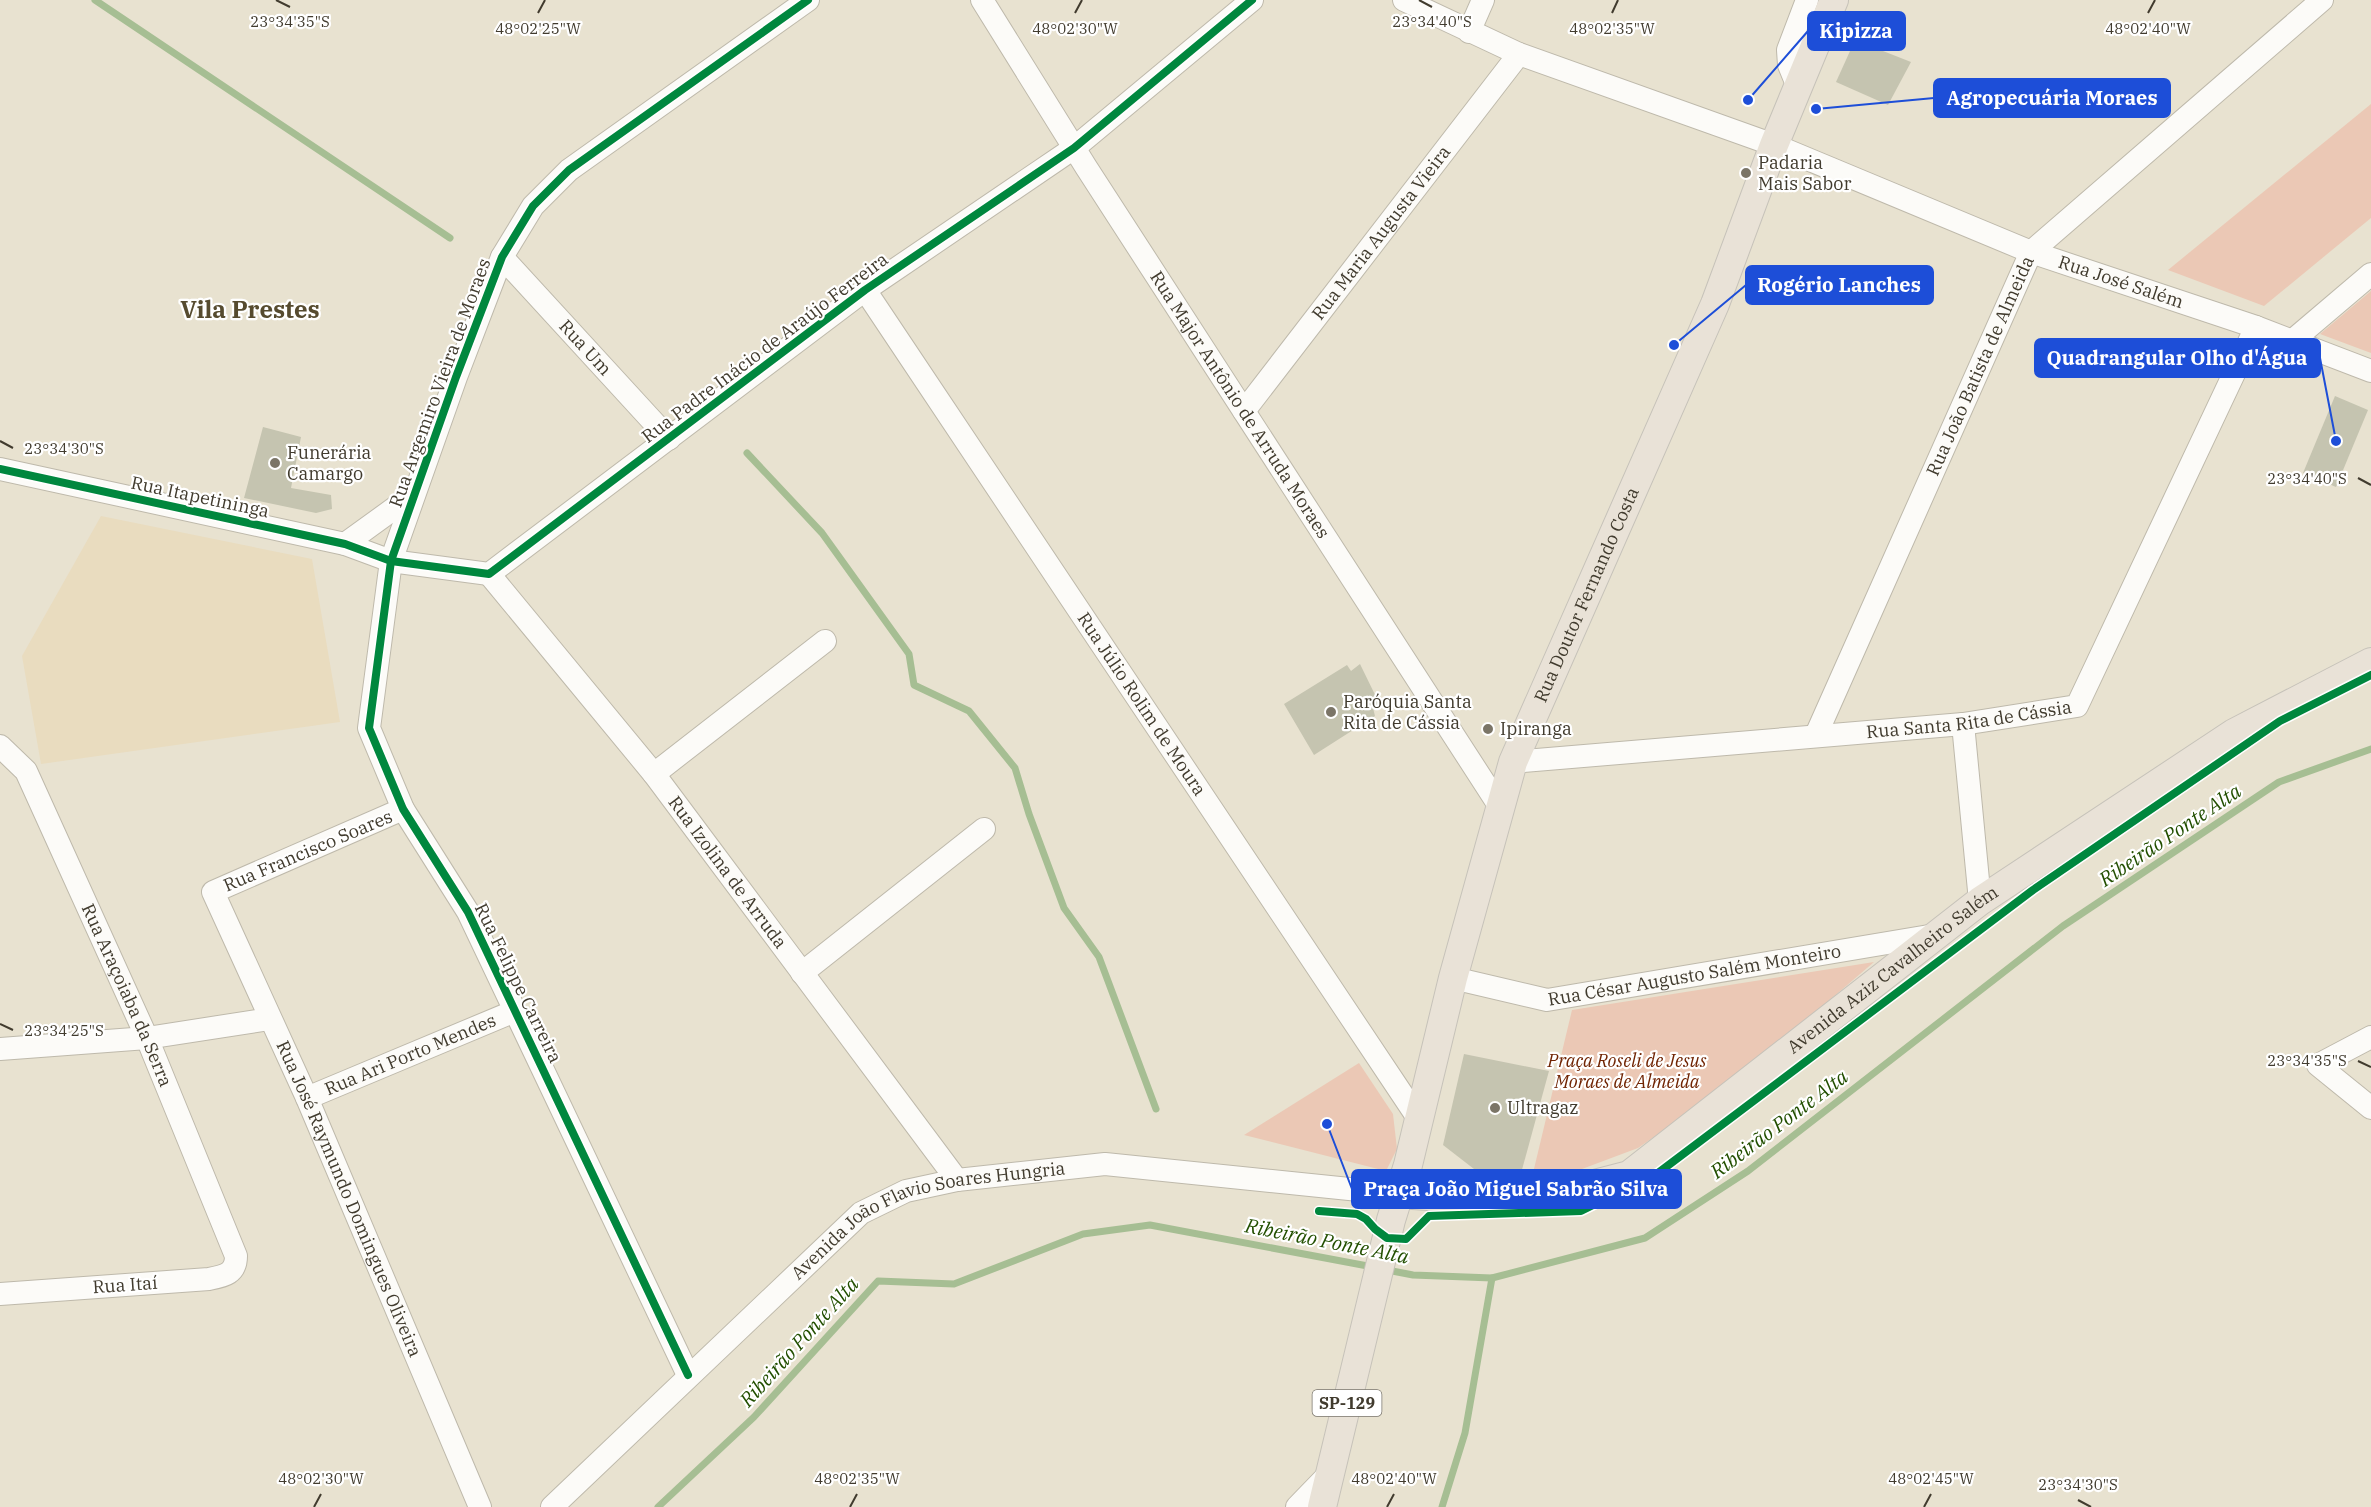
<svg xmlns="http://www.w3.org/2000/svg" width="2371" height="1507" font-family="'IBM Plex Serif',serif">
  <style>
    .built { fill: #e9dcbf }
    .green { fill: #ebc8b5 }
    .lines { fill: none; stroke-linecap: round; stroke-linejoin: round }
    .stream { stroke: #a6be93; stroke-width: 7 }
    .building { fill: #c5c4b0 }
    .minor-casing { stroke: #beb9ab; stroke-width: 24 }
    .major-casing { stroke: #c6c2b9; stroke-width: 30 }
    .minor { stroke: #fcfbf8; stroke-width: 22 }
    .major { stroke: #e9e2d7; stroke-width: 28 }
    .cycleway-casing { stroke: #fff; stroke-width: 11 }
    .cycleway { stroke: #00873e; stroke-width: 8 }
    .ticks { fill: none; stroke: #413b2e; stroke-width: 2 }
    .poi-dot { fill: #7b7567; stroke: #fff; stroke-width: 2 }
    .labels { text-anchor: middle; stroke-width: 4.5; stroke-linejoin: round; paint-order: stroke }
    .shield { fill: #fff; stroke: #7a766d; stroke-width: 1.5 }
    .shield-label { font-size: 16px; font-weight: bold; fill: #413b2e }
    .poi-label { font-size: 18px; fill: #413b2e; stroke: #fff; text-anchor: start }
    .street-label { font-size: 18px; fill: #413b2e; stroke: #fff }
    .park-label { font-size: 18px; font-style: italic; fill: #702403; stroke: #fff }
    .water-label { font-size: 20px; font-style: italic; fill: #224f00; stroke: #fff }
    .district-label { font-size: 24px; font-weight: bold; fill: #564b2f; stroke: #fff }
    .ticks-label { font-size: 15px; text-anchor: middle; fill: #413b2e; stroke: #fff; stroke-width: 4.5; stroke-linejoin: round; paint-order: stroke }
    .leader { fill: none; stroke: #1d4ed8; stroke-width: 2 }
    .callout-dot { fill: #1d4ed8; stroke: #fff; stroke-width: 2 }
    .callout { fill: #1d4ed8; stroke: #1d4ed8; stroke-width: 2 }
    .callout-label { font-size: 20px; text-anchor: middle; font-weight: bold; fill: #fff }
  </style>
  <rect width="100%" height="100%" fill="#e8e2d0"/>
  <!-- built -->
  <polygon class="built" points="101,516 312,559 340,722 41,764 22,656"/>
  <!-- green -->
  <g class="green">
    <polygon points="2371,104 2371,218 2264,306 2168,270"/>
    <polygon points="2371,291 2371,353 2320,334"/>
    <polygon points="1874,962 1739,1078 1638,1148 1574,1172 1533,1173 1572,1010"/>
    <polygon points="1359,1063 1393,1114 1397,1149 1386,1171 1244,1135"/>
  </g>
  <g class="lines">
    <!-- stream -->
    <g class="stream">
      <polyline points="95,0 450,238"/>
      <polyline points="747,453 822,533 909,654 914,685 969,711 1015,768 1029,814 1064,908 1099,957 1156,1109"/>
      <polyline points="1387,1270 1413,1275 1492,1278 1645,1238 1748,1171 2063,926 2279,782 2371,749"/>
      <polyline points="658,1507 754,1417 878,1281 954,1284 1083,1234 1150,1225 1373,1267"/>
      <polyline points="1442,1507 1465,1433 1492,1278"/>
    </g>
  </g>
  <!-- building -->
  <g class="building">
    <polygon points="1855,40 1911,62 1888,105 1836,82"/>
    <polygon points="2335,396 2368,410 2336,487 2303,473"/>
    <polygon points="263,427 301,437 291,488 331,495 332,509 316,513 244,498"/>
    <polygon points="1360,664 1380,705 1373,708 1375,716 1314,755 1284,704 1347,665 1351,671"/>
    <polygon points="1464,1054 1549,1071 1520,1177 1474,1169 1443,1145"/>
  </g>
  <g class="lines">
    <defs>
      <g id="minor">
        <path id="s1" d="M982,0L1086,167L1500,807"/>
        <path id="s2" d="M1404,0L1519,54L1774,145L2031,252L2256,327L2371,371"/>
        <polyline points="1469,32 1483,0"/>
        <polyline points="1798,87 1789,65 1788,50 1807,0"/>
        <path id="s3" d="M502,257L669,439"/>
        <path id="s4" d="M865,290L1418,1118"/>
        <polyline points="2292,341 2371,274"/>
        <path id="s5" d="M1244,411L1519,54"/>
        <polyline points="0,469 345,544 391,561 489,574 865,290 1074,148 1252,0"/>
        <polyline points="345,544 414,494"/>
        <path id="s6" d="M489,574L654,774L957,1180"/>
        <polyline points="1963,724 1980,901"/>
        <path id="s7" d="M1816,735L2031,252L2322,0"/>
        <path id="s8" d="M0,746L26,771L147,1038L236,1256C236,1274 224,1276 209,1279L0,1294"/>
        <path id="s9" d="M1513,762L1963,724L2077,706L2256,327"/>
        <polyline points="654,774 825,641"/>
        <path id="s10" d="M403,809L213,892L307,1098L480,1507"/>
        <polyline points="802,973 984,829"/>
        <path id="s11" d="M1453,978L1547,1000L1935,935"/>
        <polyline points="2371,1037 2318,1065 2371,1108"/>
        <polyline points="0,1049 147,1038 270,1019"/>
        <path id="s12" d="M307,1098L515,1011"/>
        <polyline points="688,1375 468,912 403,809 369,728 391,561 456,377 502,257 533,206 569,170 808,0"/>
        <path id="s13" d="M552,1507L861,1213L906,1191L957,1180L1105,1164L1398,1194"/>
        <polyline points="1297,1507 1329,1474"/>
      </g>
      <g id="major">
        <path id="s14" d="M1398,1194L1458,1198L1552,1195L1629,1175L1980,901L2234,733L2371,662"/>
        <path id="s15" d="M1322,1507L1391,1220L1408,1165L1453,978L1513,762L1715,304L1774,145L1834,0"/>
      </g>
    </defs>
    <!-- minor casing -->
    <use href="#minor" class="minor-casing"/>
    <!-- major casing -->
    <use href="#major" class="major-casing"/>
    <!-- minor -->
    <use href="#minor" class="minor"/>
    <!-- major -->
    <use href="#major" class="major"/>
    <defs>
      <g id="cycleway">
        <polyline points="0,469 345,544 391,561 489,574 865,290 1074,148 1252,0"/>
        <polyline points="1319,1211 1357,1214 1366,1219 1375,1229 1387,1238 1406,1239 1429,1216 1581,1211 1658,1173 2033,890 2280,721 2371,675"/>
        <polyline points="688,1375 468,912 403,809 369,728 391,561 456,377 502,257 533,206 569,170 808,0"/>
      </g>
    </defs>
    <!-- cycleway casing -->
    <use href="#cycleway" class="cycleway-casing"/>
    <!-- cycleway -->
    <use href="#cycleway" class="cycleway"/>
  </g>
  <!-- ticks -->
  <path class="ticks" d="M276,0L290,7M1419,0L1432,7M538,13L545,0M1075,13L1082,0M1612,13L1618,0M2148,13L2155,0M0,441L13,448M2358,478L2371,485M0,1024L13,1030M2358,1061L2371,1067M2078,1500L2091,1507M314,1507L321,1494M850,1507L857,1494M1387,1507L1394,1494M1924,1507L1931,1494"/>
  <!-- markers -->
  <g class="poi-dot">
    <circle cx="1746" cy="173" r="6"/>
    <circle cx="275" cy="463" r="6"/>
    <circle cx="1331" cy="712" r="6"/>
    <circle cx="1488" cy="729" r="6"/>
    <circle cx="1495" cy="1108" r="6"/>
  </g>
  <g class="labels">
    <!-- shield labels -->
    <rect class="shield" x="1312.5" y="1390" width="69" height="26" rx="4.5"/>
    <g class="shield-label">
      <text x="1347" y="1409">SP-129</text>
    </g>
    <!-- poi labels -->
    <g class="poi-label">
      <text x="1758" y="169">Padaria<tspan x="1758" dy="21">Mais Sabor</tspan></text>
      <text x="287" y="459">Funerária<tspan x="287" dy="21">Camargo</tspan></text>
      <text x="1343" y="708">Paróquia Santa<tspan x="1343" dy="21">Rita de Cássia</tspan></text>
      <text x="1500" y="735">Ipiranga</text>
      <text x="1507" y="1114">Ultragaz</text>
    </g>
    <!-- street labels -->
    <g class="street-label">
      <text dy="6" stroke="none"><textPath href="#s5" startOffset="225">Rua Maria Augusta Vieira</textPath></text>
      <text dy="6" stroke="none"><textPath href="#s2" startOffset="771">Rua José Salém</textPath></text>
      <text dy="6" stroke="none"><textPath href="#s3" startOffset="123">Rua Um</textPath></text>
      <text transform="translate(765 348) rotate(-37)" y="6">Rua Padre Inácio de Araújo Ferreira</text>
      <text dy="6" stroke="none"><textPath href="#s7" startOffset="404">Rua João Batista de Almeida</textPath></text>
      <text transform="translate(440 383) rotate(-70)" y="6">Rua Argemiro Vieira de Moraes</text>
      <text dy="6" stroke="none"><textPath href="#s1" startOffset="480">Rua Major Antônio de Arruda Moraes</textPath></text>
      <text transform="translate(200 497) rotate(12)" y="6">Rua Itapetininga</text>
      <text dy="6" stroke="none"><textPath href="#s15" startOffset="952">Rua Doutor Fernando Costa</textPath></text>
      <text dy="6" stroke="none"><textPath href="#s4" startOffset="498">Rua Júlio Rolim de Moura</textPath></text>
      <text dy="6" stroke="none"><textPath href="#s9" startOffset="458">Rua Santa Rita de Cássia</textPath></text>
      <text transform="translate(308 851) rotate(-23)" y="6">Rua Francisco Soares</text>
      <text dy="6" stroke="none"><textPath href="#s6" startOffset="382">Rua Izolina de Arruda</textPath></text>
      <text dy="6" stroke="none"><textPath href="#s14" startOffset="568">Avenida Aziz Cavalheiro Salém</textPath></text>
      <text dy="6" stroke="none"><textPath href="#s11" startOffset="246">Rua César Augusto Salém Monteiro</textPath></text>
      <text transform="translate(518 983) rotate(64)" y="6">Rua Felippe Carreira</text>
      <text dy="6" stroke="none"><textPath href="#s8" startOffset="282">Rua Araçoiaba da Serra</textPath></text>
      <text dy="6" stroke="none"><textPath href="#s12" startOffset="112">Rua Ari Porto Mendes</textPath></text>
      <text dy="6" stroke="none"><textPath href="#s10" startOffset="543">Rua José Raymundo Domingues Oliveira</textPath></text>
      <text dy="6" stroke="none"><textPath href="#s13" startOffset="486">Avenida João Flavio Soares Hungria</textPath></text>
      <text transform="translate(125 1285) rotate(-4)" y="6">Rua Itaí</text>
    </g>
    <!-- park labels -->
    <g class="park-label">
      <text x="1627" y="1067">Praça Roseli de Jesus<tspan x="1627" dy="21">Moraes de Almeida</tspan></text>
    </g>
    <!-- water labels -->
    <g class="water-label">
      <text transform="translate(2170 835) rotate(-34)" y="7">Ribeirão Ponte Alta</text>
      <text transform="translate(1779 1124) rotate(-37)" y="7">Ribeirão Ponte Alta</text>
      <text transform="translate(1327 1241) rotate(11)" y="7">Ribeirão Ponte Alta</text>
      <text transform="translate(799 1342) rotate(-48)" y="7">Ribeirão Ponte Alta</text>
    </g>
    <!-- district labels -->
    <g class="district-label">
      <text x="250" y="318">Vila Prestes</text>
    </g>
  </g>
  <g class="ticks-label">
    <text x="290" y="27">23°34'35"S</text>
    <text x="1432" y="27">23°34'40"S</text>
    <text x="538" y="34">48°02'25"W</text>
    <text x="1075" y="34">48°02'30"W</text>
    <text x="1612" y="34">48°02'35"W</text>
    <text x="2148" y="34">48°02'40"W</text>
    <text x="64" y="454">23°34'30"S</text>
    <text x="2307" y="484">23°34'40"S</text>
    <text x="64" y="1036">23°34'25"S</text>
    <text x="2307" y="1066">23°34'35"S</text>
    <text x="321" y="1484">48°02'30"W</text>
    <text x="857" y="1484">48°02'35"W</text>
    <text x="1394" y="1484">48°02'40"W</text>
    <text x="1931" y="1484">48°02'45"W</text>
    <text x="2078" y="1490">23°34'30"S</text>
  </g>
  <!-- callouts -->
  <path class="leader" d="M1748 100L1808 31M1816 109L1934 98M1674 345L1746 285M2336 441L2320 358M1327 1124L1352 1189"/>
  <g class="callout-dot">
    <circle cx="1748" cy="100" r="6"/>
    <circle cx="1816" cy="109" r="6"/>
    <circle cx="1674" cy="345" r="6"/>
    <circle cx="2336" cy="441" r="6"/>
    <circle cx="1327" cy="1124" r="6"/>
  </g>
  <g class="callout">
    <rect x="1808" y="12" width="97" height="38" rx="6"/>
    <rect x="1934" y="79" width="236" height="38" rx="6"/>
    <rect x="1746" y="266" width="187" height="38" rx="6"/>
    <rect x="2035" y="339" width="285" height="38" rx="6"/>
    <rect x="1352" y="1170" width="329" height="38" rx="6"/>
  </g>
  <g class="callout-label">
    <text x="1856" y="38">Kipizza</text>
    <text x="2052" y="105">Agropecuária Moraes</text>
    <text x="1839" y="292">Rogério Lanches</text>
    <text x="2177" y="365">Quadrangular Olho d'Água</text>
    <text x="1516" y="1196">Praça João Miguel Sabrão Silva</text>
  </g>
</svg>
